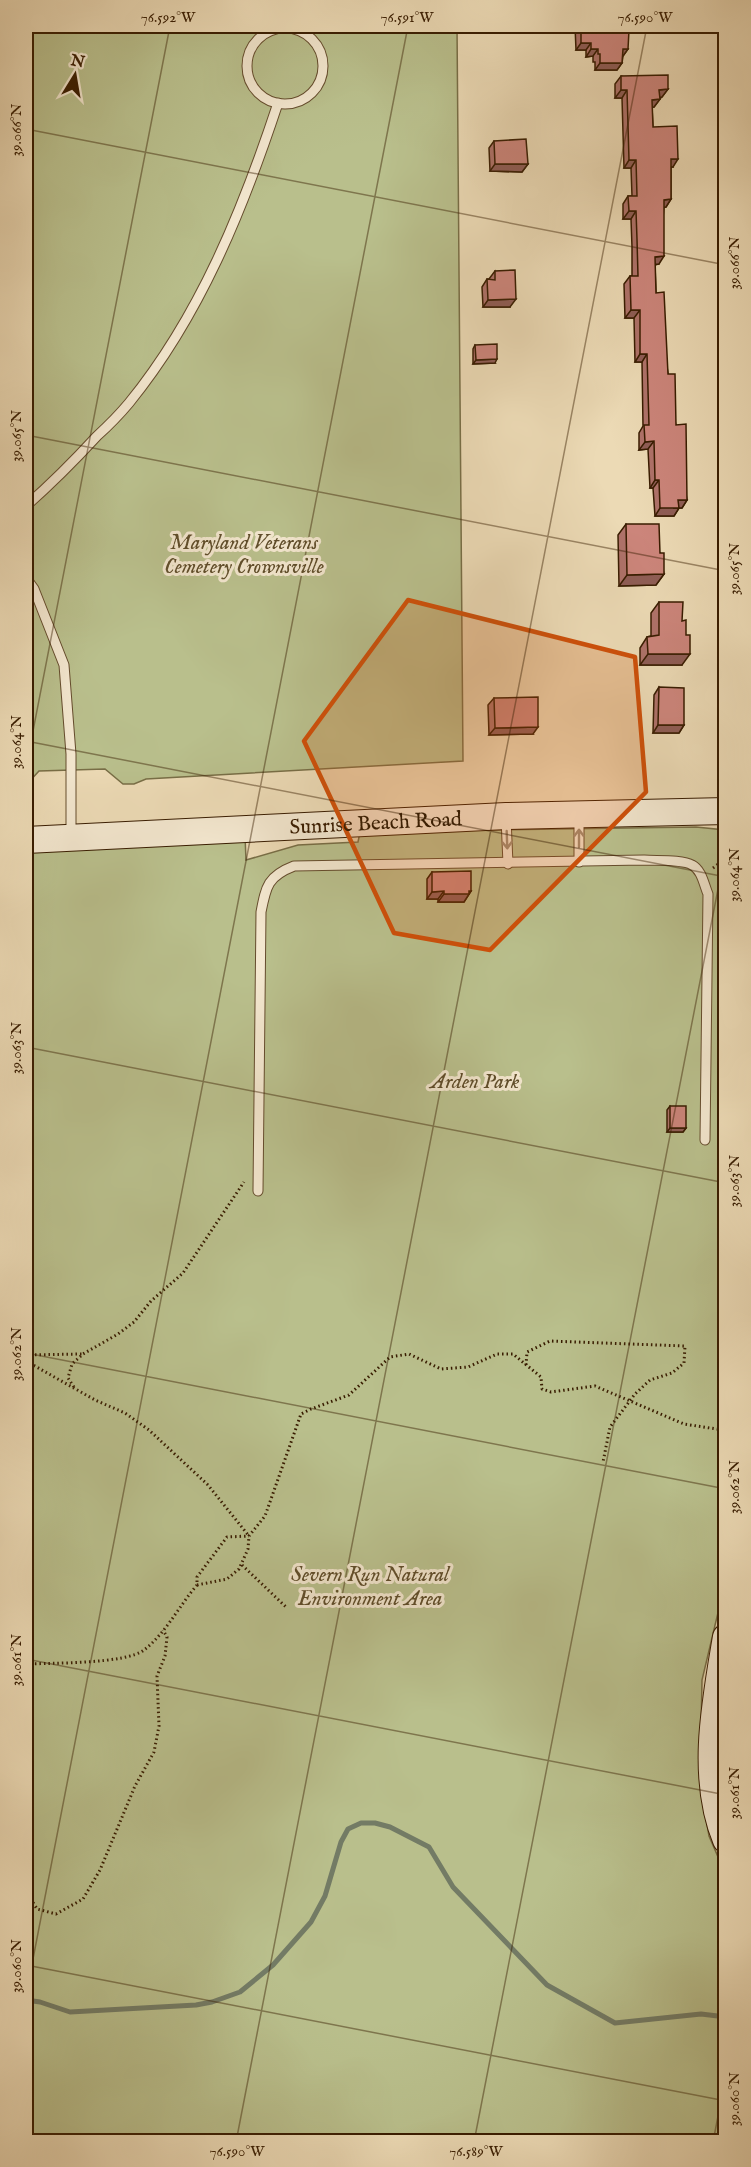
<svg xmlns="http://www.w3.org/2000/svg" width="751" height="2167" font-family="'IM FELL English',serif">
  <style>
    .green { fill: #b9bf8c; stroke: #786e46; stroke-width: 1.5 }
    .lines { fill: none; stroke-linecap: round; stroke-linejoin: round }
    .stream { stroke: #737b65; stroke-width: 5 }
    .lane-casing { stroke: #654c2d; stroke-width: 11 }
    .secondary-casing { stroke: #381c00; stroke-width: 28 }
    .path { stroke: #381c00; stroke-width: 3; stroke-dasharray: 1.5 3; stroke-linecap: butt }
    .lane { stroke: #f3e7cf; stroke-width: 9 }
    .secondary { stroke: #f3e7cf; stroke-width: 26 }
    .wall { fill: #af726a; stroke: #381c00; stroke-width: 1.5 }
    .shaded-wall { fill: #8f5d56; stroke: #381c00; stroke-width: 1.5 }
    .building { fill: #cc857b; stroke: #381c00; stroke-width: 1.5 }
    .oneway { stroke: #9f8c72 }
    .marked { fill: #ce500a; fill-opacity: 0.2; stroke: #ce500a; stroke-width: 4.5; stroke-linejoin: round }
    .ticks { fill: none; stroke: #381c00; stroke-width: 1.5; stroke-opacity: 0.45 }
    .labels { text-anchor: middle; stroke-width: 6; stroke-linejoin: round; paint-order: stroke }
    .park-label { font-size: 21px; font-style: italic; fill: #5f4d2a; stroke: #f3e7cf }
    .street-label { font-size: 21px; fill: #381c00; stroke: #f3e7cf }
    .neatline { fill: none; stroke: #381c00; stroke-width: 2 }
    .ticks-label { font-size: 15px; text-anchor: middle; fill: #381c00 }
  </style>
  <rect width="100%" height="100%" fill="#ecdab5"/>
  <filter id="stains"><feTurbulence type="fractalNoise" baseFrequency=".00333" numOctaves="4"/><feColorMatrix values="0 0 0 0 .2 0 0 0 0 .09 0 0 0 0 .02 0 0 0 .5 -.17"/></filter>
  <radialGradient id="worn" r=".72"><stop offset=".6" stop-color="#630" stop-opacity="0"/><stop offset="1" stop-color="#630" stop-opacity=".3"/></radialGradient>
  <!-- green -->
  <g class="green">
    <polygon points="26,26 457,26 463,761 146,779 134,784 123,784 105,769 39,771 26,785"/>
    <polygon points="696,827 725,830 726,1579 702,1680 700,1783 709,1836 719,1859 725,1867 725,2141 26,2141 26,844 245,836 246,860 298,845 358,842 360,832"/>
  </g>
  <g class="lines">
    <!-- stream -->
    <polyline class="stream" points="26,2000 40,2002 70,2012 196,2005 212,2002 240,1992 273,1965 311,1922 325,1896 341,1842 348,1829 361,1823 375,1823 390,1827 429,1847 453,1887 547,1985 615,2023 701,2014 726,2017"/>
    <defs>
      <g id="lane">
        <circle cx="285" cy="66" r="38"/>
        <path d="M26,506C51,484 74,461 97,436C108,426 119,415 129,403C200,316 243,209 278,103"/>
        <polyline points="26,578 34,589 64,665 71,754 71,835"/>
        <polyline points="579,816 579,862"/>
        <polyline points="506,818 508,864"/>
        <path d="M258,1191L261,912C266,886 268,876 294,866L644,860C656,861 682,859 692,865C702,870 704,885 708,894L705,1140"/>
      </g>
      <g id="secondary">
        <path id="s1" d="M26,840L506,816L726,811"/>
        <path d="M726,1637C715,1702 700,1778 726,1840"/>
      </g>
    </defs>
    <!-- lane casing -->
    <use href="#lane" class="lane-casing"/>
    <!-- secondary casing -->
    <use href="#secondary" class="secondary-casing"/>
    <!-- path -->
    <g class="path">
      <polyline points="713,868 726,858"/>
      <polyline points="26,1355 82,1354"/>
      <polyline points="26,1361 95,1400 125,1413 149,1430 208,1485 249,1536"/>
      <polyline points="526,1365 527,1352 550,1341 685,1346 684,1363 672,1373 650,1380 635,1394 610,1427 603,1462"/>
      <polyline points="74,1387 68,1378 72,1364 83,1354 118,1334 134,1322 151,1301 183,1273 244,1182"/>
      <polyline points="242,1565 286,1607"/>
      <polyline points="197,1585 227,1579 239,1569 248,1549 249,1536 265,1516 301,1414 311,1409 349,1395 390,1357 409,1354 441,1369 468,1367 497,1354 513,1354 541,1377 542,1389 551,1392 595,1386 684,1424 723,1430"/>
      <path d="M26,1664C51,1663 126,1664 144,1650C166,1633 179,1606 197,1585V1577L227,1537L249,1536"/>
      <polyline points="26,1891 37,1909 56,1914 83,1899 100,1870 135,1786 154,1752 159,1726 157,1676 165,1656 167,1637 163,1630"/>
    </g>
    <!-- lane -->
    <use href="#lane" class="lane"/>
    <!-- secondary -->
    <use href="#secondary" class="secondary"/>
  </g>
  <!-- wall -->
  <g class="wall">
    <polygon points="575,26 615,26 615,30 628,49 623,56 622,63 617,70 595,70 595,62 593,62 593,56 586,57 586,50 576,50"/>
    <polygon points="621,76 668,89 662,97 660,98 660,99 654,107 652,107 653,127 673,167 671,167 671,199 666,207 664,207 659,264 655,265 656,293 687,500 682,508 679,508 674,516 655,516 653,488 650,488 648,449 639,450 639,433 643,426 642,362 635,362 634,318 625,318 624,284 630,276 632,276 632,247 631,219 623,219 623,204 628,196 632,196 631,168 624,168 622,98 615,98 615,84"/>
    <polygon points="494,141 528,164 522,172 490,171 489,148"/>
    <polygon points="495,271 510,307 483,307 482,287 487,279 489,279"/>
    <polygon points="475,345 495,363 473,364 473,349"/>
    <polygon points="626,524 660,553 664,574 656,585 619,586 618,535"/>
    <polygon points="659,602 682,621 682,665 640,665 640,648 647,637 651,636 651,613"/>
    <polygon points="659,687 684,725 679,733 653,733 654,695"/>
    <polygon points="494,698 533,734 489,735 488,705"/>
    <polygon points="432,872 471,891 464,902 438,902 438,899 427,899 427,879"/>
    <polygon points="670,1106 686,1128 683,1132 667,1132 667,1110"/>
  </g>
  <!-- shaded-wall -->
  <g class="shaded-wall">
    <polygon points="581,43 591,43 586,50 576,50"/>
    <polygon points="591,49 598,49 593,56 586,57"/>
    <polygon points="623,49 628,49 623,56 618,56"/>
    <polygon points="600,63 622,63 617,70 595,70"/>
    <polygon points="668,89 662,97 654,98 659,90"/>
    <polygon points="621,90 627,90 622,98 615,98"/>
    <polygon points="660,99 654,107 647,108 652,100"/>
    <polygon points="671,159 678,159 673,167 666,167"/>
    <polygon points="629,160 636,160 631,168 624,168"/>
    <polygon points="495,164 528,164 522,172 490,171"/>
    <polygon points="671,199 666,207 659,208 664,200"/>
    <polygon points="629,211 636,211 631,219 623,219"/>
    <polygon points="664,256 659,264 650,265 655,257"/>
    <polygon points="516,299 510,307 483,307 488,300"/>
    <polygon points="631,310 640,310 634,318 625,318"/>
    <polygon points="640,354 647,354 642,362 635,362"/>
    <polygon points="497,359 495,363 473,364 476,360"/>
    <polygon points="654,441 648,449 639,450 645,442"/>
    <polygon points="655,480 659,480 653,488 650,488"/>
    <polygon points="678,500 687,500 682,508 673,508 679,508 674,516 655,516 660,508"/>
    <polygon points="664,574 656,585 619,586 627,575"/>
    <polygon points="648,654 690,654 682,665 640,665"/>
    <polygon points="658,725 684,725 679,733 653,733"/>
    <polygon points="538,727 533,734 489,735 495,728"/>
    <polygon points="444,891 438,899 427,899 432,892"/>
    <polygon points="471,891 464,902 438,902 444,894"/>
    <polygon points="670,1128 686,1128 683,1132 667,1132"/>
  </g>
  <!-- building -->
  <g class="building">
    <polygon points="581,26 615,26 615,30 629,30 628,49 623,49 622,63 600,63 600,54 598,54 598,49 591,49 591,43 581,43"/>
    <polygon points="668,75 668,89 659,90 660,99 652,100 653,127 677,126 678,159 671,159 671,199 664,200 664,256 655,257 656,293 664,292 668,374 675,374 676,425 686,424 687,500 678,500 679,508 660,508 659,480 655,480 654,441 645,442 644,425 649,425 647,354 640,354 640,310 631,310 630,276 638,276 637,239 636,211 629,211 628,196 637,196 636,160 629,160 627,90 621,90 621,76"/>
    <polygon points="526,139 528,164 495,164 494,141"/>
    <polygon points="515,270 516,299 488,300 487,279 495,280 495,271"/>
    <polygon points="497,344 497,359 476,360 475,345"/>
    <polygon points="626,524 659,524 660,553 664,553 664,574 627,575"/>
    <polygon points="659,602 683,602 682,621 686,620 686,635 690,635 690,654 648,654 647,637 659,635"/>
    <polygon points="659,687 684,688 684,725 658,725"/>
    <polygon points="538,697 538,727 495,728 494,698"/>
    <polygon points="471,871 471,891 469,891 469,894 444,894 444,891 432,892 432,872"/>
    <rect x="670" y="1106" width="16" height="22"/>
  </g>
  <!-- one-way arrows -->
  <defs><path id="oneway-shaft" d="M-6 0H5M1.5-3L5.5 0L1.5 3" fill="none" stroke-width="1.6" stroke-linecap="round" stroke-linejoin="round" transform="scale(1.5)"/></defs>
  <g class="oneway">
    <use href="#oneway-shaft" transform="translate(579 838) rotate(-90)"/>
    <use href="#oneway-shaft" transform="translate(507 840) rotate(88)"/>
  </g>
  <!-- marked area -->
  <path class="marked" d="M408,600L635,657L646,792L490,950L394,933L304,741Z"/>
  <!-- ticks -->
  <path class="ticks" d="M26,129L726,265M26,435L726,571M26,741L726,877M26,767L170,26M26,1047L726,1183M26,1353L726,1489M26,1659L726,1795M26,1965L726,2101M26,1995L408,26M236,2142L647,26M474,2142L726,848M713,2142L726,2075"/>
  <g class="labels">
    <!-- park labels -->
    <g class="park-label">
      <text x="244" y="549">Maryland Veterans<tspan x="244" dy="24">Cemetery Crownsville</tspan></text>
      <text x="475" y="1088">Arden Park</text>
      <text x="370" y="1581">Severn Run Natural<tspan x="370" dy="24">Environment Area</tspan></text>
    </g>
    <!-- street labels -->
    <g class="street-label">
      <text dy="7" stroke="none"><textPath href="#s1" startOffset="350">Sunrise Beach Road</textPath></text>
    </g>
  </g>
  <!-- margin -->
  <rect width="751" height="2167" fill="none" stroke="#ecdab5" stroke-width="66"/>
  <!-- north arrow -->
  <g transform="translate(75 75) rotate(11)" stroke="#f3e7cf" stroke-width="4.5" paint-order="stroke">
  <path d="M0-4.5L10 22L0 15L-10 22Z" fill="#381c00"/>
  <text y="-9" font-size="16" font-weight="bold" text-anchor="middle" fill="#381c00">N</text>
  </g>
  <rect x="33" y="33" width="685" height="2101" class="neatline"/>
  <g class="ticks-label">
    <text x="168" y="22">76.592°W</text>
    <text x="407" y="22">76.591°W</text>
    <text x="645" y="22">76.590°W</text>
    <text transform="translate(16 130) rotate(-90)" y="5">39.066°N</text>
    <text transform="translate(734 263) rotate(-90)" y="5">39.066°N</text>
    <text transform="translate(16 436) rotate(-90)" y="5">39.065°N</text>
    <text transform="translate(734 569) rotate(-90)" y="5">39.065°N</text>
    <text transform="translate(16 742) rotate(-90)" y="5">39.064°N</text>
    <text transform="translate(734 875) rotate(-90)" y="5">39.064°N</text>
    <text transform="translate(16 1048) rotate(-90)" y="5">39.063°N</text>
    <text transform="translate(734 1181) rotate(-90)" y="5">39.063°N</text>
    <text transform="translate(16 1354) rotate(-90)" y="5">39.062°N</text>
    <text transform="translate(734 1487) rotate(-90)" y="5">39.062°N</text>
    <text transform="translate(16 1660) rotate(-90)" y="5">39.061°N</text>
    <text transform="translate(734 1793) rotate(-90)" y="5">39.061°N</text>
    <text transform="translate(16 1966) rotate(-90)" y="5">39.060°N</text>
    <text transform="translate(734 2099) rotate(-90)" y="5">39.060°N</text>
    <text x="237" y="2156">76.590°W</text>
    <text x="476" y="2156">76.589°W</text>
  </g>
  <rect width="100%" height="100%" filter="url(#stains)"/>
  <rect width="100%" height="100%" fill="url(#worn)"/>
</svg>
